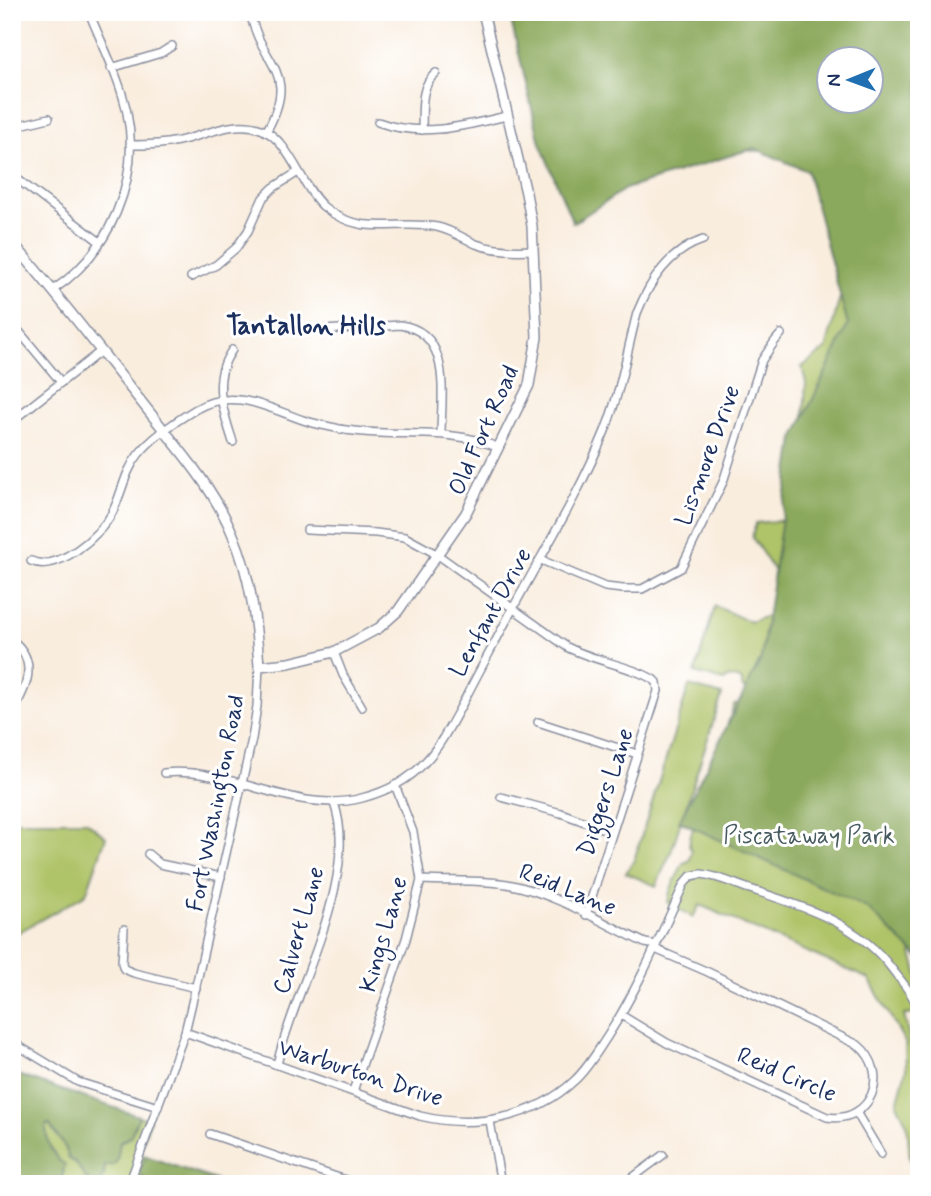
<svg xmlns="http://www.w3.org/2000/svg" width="931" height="1196" font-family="Mynerve,sans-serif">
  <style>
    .green { fill: #afc367; stroke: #657962; stroke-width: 2; fill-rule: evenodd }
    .forest { fill: #8ba95c; stroke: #536c5d; stroke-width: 2; fill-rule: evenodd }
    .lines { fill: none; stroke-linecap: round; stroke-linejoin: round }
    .minor-casing { stroke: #8a8e9e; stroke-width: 10 }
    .major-casing { stroke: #8a8e9e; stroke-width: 12 }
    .minor { stroke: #fff; stroke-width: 7 }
    .major { stroke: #fff; stroke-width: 9 }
    .labels { text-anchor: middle; stroke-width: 6; stroke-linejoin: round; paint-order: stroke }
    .street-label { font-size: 24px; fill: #1b2f5e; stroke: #fff }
    .park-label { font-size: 24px; fill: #475b61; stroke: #fff }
    .neighbourhood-label { font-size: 26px; font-weight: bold; fill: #1b2f5e; stroke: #fff }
  </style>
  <rect width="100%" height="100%" fill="#fff"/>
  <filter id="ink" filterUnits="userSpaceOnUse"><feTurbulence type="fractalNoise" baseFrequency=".0143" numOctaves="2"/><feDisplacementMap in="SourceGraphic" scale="14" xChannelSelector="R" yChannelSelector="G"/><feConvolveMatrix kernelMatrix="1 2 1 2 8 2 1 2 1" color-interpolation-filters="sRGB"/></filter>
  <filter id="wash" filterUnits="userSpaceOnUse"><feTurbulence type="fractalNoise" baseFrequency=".00686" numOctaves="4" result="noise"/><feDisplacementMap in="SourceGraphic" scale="28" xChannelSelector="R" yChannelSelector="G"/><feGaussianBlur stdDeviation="1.57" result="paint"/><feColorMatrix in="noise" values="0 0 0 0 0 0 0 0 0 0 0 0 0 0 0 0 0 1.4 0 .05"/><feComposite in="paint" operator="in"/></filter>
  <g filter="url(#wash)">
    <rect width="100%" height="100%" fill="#f9edde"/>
    <!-- green -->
    <g class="green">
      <path d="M656,12H919V841L910,947L919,979V1014L904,1015L919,1082V1138L910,1158L907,1124L897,1104L906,1070L905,1042L869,979L700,905L693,917L668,903L670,891L683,863L689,861L692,851L689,846L690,837L734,705L742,702L747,691L742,687V680L729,677L724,681L695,673L715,606L750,622L776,613L785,588L752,537L756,523L797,519L806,383L802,367L826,349L880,150L731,151ZM830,60H872V102H830Z"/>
      <polygon points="689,686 722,695 671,852 656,886 626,873 634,860"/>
      <polygon points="12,821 86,821 106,837 86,894 12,936"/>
      <polygon points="139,1116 150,1120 139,1154 146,1156 136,1179 142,1176 150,1184 98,1184 105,1166 117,1161 120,1142 130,1137"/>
      <polygon points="49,1124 65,1147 69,1158 75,1162 90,1184 60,1184 64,1170 46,1140 46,1125"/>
    </g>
    <!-- forest -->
    <g class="forest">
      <path d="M509,12H919V958L867,908L679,821L761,659L794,439L848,325L807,171L754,148L625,189L573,223L540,143ZM830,60H872V102H830Z"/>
      <path d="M12,1073L139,1116L130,1137L120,1142L117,1161L113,1165L105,1166L104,1175L98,1184H90L75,1162L69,1159L65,1147L49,1124L46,1125C46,1141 51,1155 65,1165L60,1184H12Z"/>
      <polygon points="146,1156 226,1184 150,1184 142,1176 135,1180"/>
    </g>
  </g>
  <g filter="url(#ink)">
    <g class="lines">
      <defs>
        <g id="minor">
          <path d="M250,12C261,67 301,70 266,132"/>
          <polyline points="12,26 16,26"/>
          <polyline points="111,68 161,53 172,46"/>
          <path d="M378,122C421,138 464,126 506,116"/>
          <polyline points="12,127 49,118"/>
          <path d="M422,130C423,110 419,86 436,73"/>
          <path d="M130,145C145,145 159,145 173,142C201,138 232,118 261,129C290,140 301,187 324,207C362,238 395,219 437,227C451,230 463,238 476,244C494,251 514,251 533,250"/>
          <polyline points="12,175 100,242"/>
          <polyline points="191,277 216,265 236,248 248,231 263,198 273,188 298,172"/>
          <path d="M53,290C110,252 141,179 127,113C120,78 102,45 89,12"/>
          <polyline points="12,323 61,382"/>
          <path d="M324,330L400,325C453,332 441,396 441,434"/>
          <path d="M232,350C211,380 223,410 233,442"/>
          <polyline points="12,421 101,351"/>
          <path d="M307,530L376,533L405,537L438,555L567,647C593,661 637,667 657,682L658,691L586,915"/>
          <polyline points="541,560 605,587 623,589 642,589 681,568 723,482 762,360 775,341 781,334"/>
          <path d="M31,561C57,573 100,536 112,513C122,494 124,473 138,455C153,436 176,421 196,409C233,387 268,408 303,420C315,424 327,426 340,429C392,439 447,426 497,447"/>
          <path d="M12,640C39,661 27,688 12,712"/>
          <polyline points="334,652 343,675 362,707"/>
          <polyline points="538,722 637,754"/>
          <path d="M164,773C230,766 295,816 362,798C385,792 409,780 425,762C442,744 453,720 465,699C477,675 490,652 502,629C536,563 577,500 605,431C620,393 627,352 637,313C650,281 669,251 703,240"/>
          <polyline points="501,797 561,813 612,832"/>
          <polyline points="148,854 160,864 221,877"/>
          <path d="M421,880C450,882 483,879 512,885C559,895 602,923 645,943L656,945"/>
          <polyline points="124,929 122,963 124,969 134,973 196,988"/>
          <path d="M621,1015L667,1043L827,1117C871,1124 892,1073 858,1045L708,972L655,949"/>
          <path d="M185,1032L420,1116C474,1129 534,1119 575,1080C588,1068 597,1052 607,1037C638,989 660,936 684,884L691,876L701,874C719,876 736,885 753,890C805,907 858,923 892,969C902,982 913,994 919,1010"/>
          <polyline points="12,1042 78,1082 158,1107"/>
          <path d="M277,1065C293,990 361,879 334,803"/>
          <polyline points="353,1091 406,939 421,880 413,832 395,785"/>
          <polyline points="856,1112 881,1154"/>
          <polyline points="490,1121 501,1184"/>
          <polyline points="210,1134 357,1184"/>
          <polyline points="129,1184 185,1032 195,990 252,739 257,706 259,666"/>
          <polyline points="624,1184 663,1155"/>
        </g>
        <path id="major" d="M12,242C58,295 100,350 143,404C176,446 213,486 233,535C251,577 256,621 259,666L289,663L334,652L379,628L398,611L466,513L529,385L537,337L532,226L526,193L483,12"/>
      </defs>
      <!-- minor casing -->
      <use href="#minor" class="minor-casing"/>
      <!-- major casing -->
      <use href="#major" class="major-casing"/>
      <!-- minor -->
      <use href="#minor" class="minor"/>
      <!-- major -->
      <use href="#major" class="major"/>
    </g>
  </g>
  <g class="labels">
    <!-- street labels -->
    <g class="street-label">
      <text transform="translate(483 430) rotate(-66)" y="8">Old Fort Road</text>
      <text transform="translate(707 455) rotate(-70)" y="8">Lismore Drive</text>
      <text transform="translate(490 612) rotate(-61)" y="8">Lenfant Drive</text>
      <text transform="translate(605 792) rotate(-72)" y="8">Diggers Lane</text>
      <text transform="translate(215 803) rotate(-79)" y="8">Fort Washington Road</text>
      <text transform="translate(568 889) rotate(22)" y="8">Reid Lane</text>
      <text transform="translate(298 930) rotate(-74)" y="8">Calvert Lane</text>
      <text transform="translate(383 934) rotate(-74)" y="8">Kings Lane</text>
      <text transform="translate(361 1072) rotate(18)" y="8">Warburton Drive</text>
      <text transform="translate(787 1074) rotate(23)" y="8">Reid Circle</text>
    </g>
    <!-- park labels -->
    <g class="park-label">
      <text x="809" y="843">Piscataway Park</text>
    </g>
    <!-- neighbourhood labels -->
    <g class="neighbourhood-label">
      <text x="306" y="334">Tantallon Hills</text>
    </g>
  </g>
  <!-- margin -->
  <rect width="931" height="1196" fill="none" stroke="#fff" stroke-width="42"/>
  <!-- north arrow -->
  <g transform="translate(850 80) rotate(269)"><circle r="33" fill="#ffffff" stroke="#a4acbf" stroke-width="2"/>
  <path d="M0-5L12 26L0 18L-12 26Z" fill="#1f6fb2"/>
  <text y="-10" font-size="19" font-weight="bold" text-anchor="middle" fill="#1b2f5e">N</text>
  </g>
</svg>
